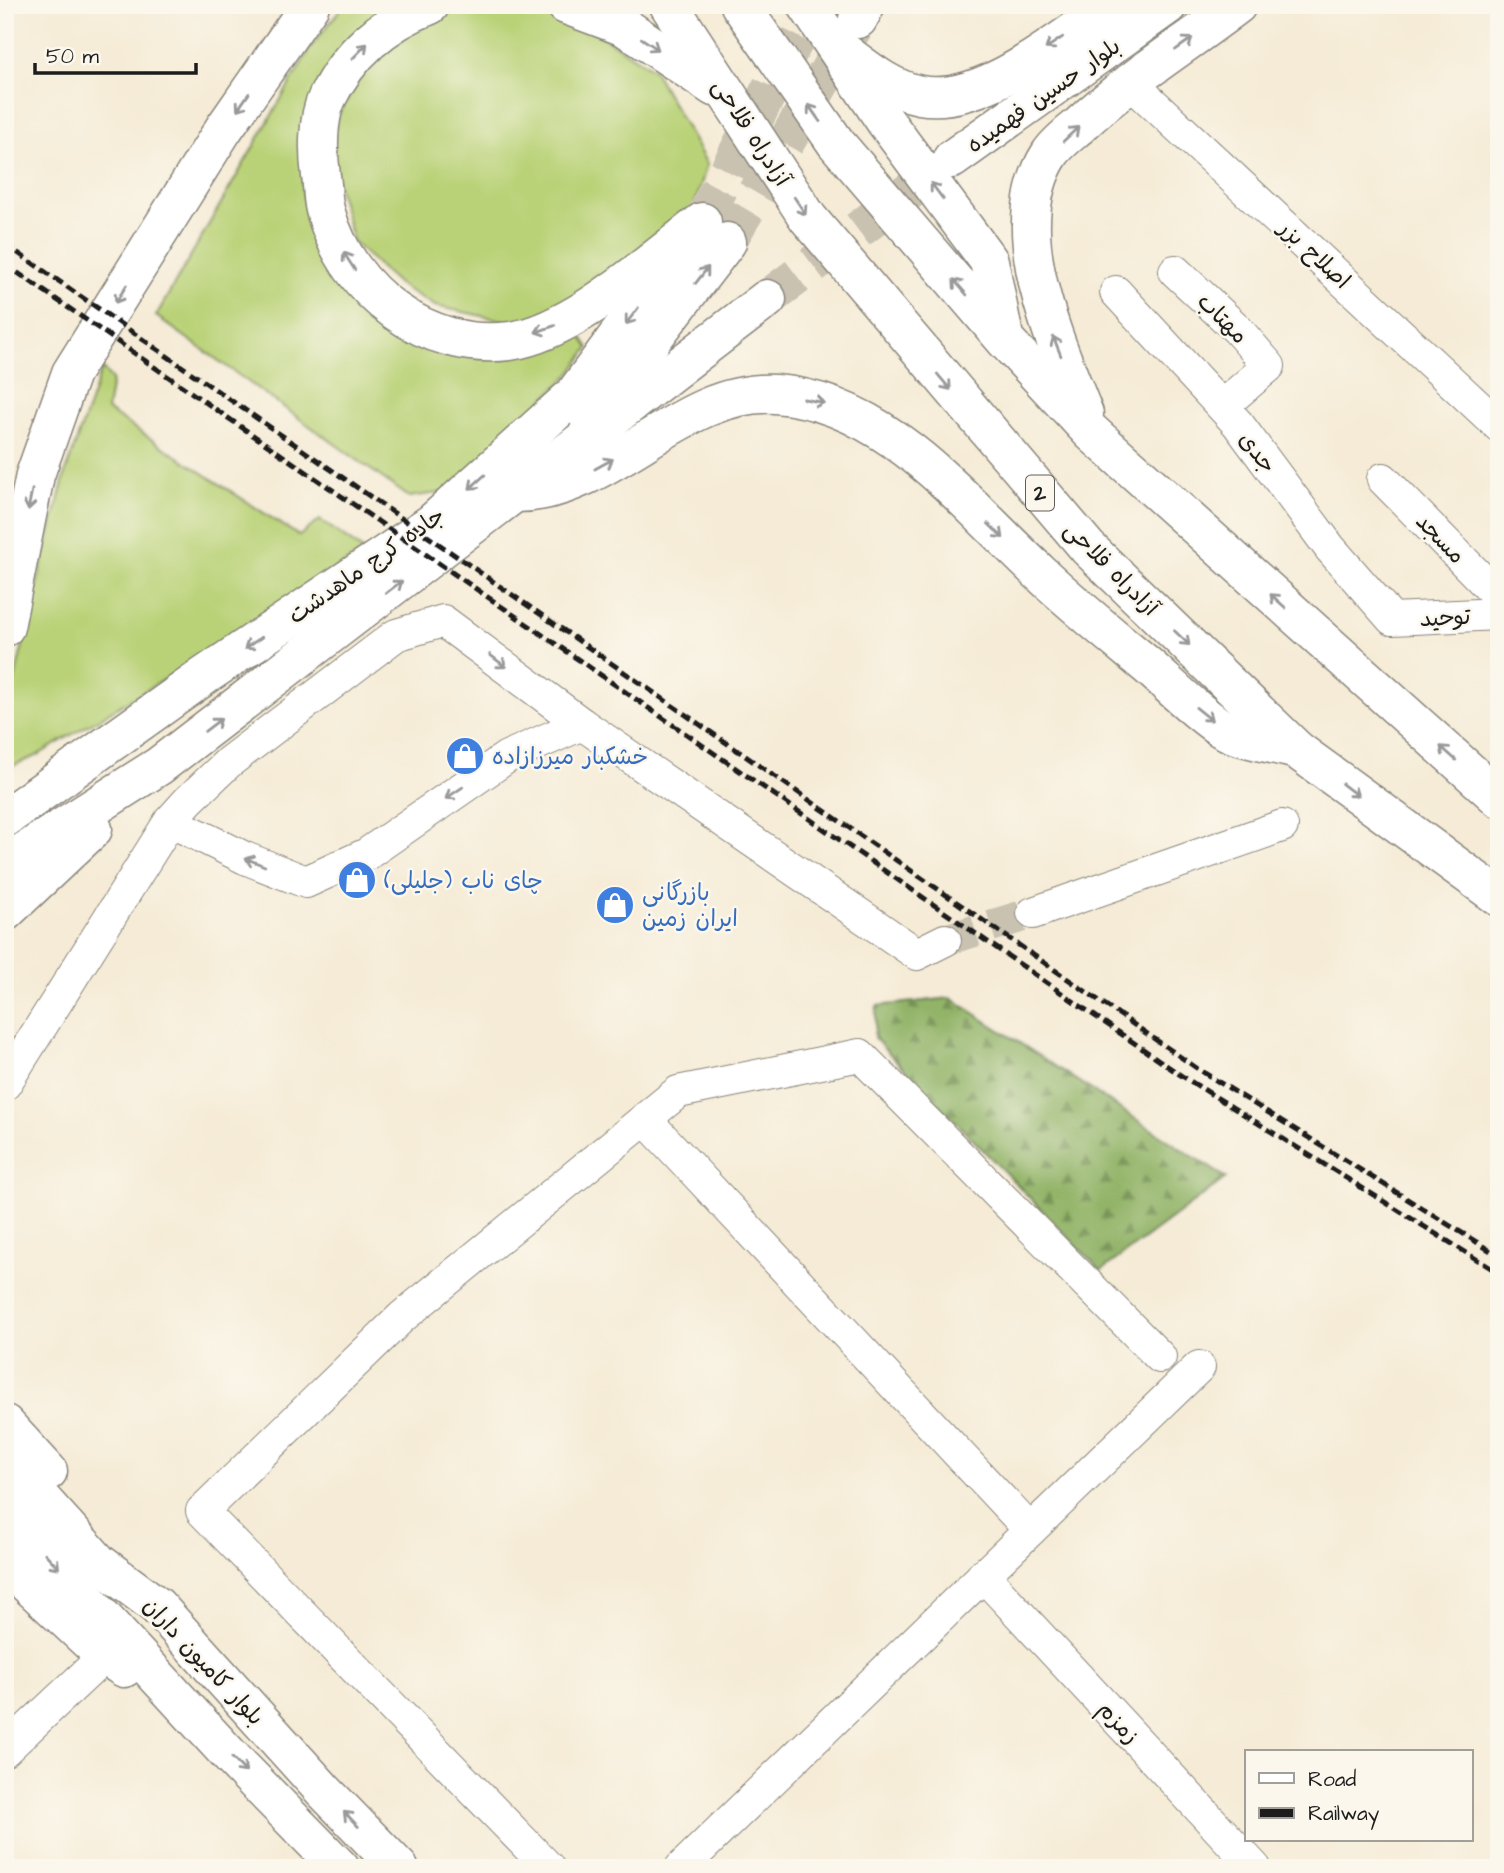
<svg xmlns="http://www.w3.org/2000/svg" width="1504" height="1873" font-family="'Architects Daughter','Playpen Sans Arabic',sans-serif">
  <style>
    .grass { fill: #b9d277; stroke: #6a774a; stroke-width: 2 }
    .forest { fill: url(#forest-firs); stroke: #576842; stroke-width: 2 }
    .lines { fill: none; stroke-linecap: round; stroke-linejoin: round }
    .minor-tunnel { stroke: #cac2b1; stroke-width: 32; stroke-dasharray: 32 16; stroke-linecap: butt }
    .major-tunnel { stroke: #cac2b1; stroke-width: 38; stroke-dasharray: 38 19; stroke-linecap: butt }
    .minor-casing { stroke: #888479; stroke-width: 34 }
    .major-casing { stroke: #888479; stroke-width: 41 }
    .highway-casing { stroke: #888479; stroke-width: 41 }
    .minor { stroke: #fff; stroke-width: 32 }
    .major { stroke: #fff; stroke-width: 38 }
    .highway { stroke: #fff; stroke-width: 38 }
    .rail { stroke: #1c1c1c; stroke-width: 5; stroke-dasharray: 10 5; stroke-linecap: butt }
    .oneway { stroke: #999 }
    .labels { text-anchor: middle; stroke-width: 5; stroke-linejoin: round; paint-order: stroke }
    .shield { fill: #fbf7ec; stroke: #5f5e5a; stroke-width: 2 }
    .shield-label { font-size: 21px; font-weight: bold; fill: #1c1c1c }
    .street-label { font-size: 23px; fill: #1c1c1c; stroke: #fbf7ec }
    .shop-label { font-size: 23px; fill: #366cbe; stroke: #fbf7ec; text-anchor: start }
  </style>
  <defs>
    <pattern id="forest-firs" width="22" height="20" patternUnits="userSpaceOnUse" patternTransform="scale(1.75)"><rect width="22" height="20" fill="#92b468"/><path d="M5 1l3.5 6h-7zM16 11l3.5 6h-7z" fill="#769255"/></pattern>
  </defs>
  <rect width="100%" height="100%" fill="#fbf7ec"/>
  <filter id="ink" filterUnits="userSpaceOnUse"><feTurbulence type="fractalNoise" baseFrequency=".0143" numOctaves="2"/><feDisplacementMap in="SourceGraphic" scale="14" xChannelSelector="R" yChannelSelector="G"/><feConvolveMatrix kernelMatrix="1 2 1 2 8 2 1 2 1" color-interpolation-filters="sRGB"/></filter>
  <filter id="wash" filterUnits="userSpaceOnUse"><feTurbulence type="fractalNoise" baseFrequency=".00686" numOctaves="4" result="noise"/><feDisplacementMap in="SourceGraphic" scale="28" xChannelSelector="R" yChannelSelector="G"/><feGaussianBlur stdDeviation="1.57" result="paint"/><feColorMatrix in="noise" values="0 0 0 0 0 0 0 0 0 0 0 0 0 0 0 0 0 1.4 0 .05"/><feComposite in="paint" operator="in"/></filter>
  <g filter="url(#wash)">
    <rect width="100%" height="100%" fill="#f5ebd6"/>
    <!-- grass -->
    <g class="grass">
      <polygon points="344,5 393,5 304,121 302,189 308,228 334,270 372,307 538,352 581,336 589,348 571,373 446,492 409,497 156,316 311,47"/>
      <polygon points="464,5 494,5 566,14 653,69 707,164 694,208 546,322 511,322 435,306 398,284 353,242 330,159 338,115 367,66 417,23"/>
      <polygon points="102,368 112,380 107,410 299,536 320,520 364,551 190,664 36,756 5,769 5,721 39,576 65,474"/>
    </g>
    <!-- forest -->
    <polygon class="forest" points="951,998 1226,1178 1101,1271 874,1038 877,1006"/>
  </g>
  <g filter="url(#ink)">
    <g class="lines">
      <!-- minor-tunnel -->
      <polyline class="minor-tunnel" points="945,940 1033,913"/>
      <!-- major-tunnel -->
      <g class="major-tunnel">
        <polyline points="702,222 813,5"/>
        <polyline points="727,242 854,27"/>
        <polyline points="767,299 952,159"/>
      </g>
      <defs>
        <g id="minor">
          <polyline points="1130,82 1499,426"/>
          <polyline points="1175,271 1237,329 1269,366 1222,406"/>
          <polyline points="1116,292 1238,424 1330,548 1392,619 1499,614"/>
          <polyline points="1383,479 1499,597"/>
          <polyline points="582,724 917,954 945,940"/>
          <polyline points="1033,913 1282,826"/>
          <polyline points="5,1084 170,821 189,800 229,762 396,635 443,621 582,724 507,757 367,854 306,882 245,858 170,821"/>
          <polyline points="645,1119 1030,1530"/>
          <polyline points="983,1575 1255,1868"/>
          <polyline points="5,1750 105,1656"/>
          <polyline points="549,1868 202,1511 402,1317 678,1092 860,1055 1160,1357"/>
          <polyline points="681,1868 1199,1367"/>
        </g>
        <g id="major">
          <polyline points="858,19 866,5"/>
          <path d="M837,47C862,65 888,89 920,95C982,107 1063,38 1111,5"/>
          <polyline points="952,159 1168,5"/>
          <polyline points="587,414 621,380 727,242"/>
          <polyline points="5,818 207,674 432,523 574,395 688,241"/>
          <polyline points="5,864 159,766 767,299"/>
          <polyline points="5,912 93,829"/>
          <polyline points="5,1424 48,1471"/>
          <polyline points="5,1459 99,1563 157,1606 323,1790 399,1868"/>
          <polyline points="5,1511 232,1758 340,1868"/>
          <polyline points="5,1563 105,1656 124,1668"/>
        </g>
        <g id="highway">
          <path d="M430,5C385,22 348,54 327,98C317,119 318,154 321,176C323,188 322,202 326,213C348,292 427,352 510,341C573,332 651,261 702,222"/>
          <polyline points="566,5 625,27 714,87"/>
          <polyline points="669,5 808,218 1088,548 1297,750 1499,897"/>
          <polyline points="740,5 836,143 1004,339 1091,432 1499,798"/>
          <polyline points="807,5 885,121 989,261 1004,337"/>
          <path d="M1084,414C1056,342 1002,228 1050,154C1057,143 1071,133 1081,124C1129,79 1185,45 1237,5"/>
          <path d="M517,493C610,493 680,388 775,394C888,402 963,502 1040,573C1075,606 1112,636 1148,666C1172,687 1195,711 1221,728C1238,739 1276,744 1297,750"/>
          <polyline points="5,627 35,475 71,373 223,130 310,5"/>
        </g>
      </defs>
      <!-- minor casing -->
      <use href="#minor" class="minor-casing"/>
      <!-- major casing -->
      <use href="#major" class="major-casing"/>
      <!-- highway casing -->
      <use href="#highway" class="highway-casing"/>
      <!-- minor -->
      <use href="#minor" class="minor"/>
      <!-- major -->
      <use href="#major" class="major"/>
      <!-- highway -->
      <use href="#highway" class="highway"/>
      <!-- rail -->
      <g class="rail">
        <polyline points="5,244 1198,1069 1499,1256"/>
        <polyline points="5,264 1182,1076 1499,1273"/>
      </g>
    </g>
    <!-- one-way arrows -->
    <defs><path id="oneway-shaft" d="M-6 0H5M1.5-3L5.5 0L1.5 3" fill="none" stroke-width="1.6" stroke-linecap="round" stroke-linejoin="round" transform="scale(1.75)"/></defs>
    <g class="oneway">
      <use href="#oneway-shaft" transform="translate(1054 43) rotate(146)"/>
      <use href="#oneway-shaft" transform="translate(650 44) rotate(34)"/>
      <use href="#oneway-shaft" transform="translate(1184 44) rotate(-35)"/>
      <use href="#oneway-shaft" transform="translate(360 51) rotate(-45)"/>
      <use href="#oneway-shaft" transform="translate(243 102) rotate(125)"/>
      <use href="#oneway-shaft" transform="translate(814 113) rotate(-125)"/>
      <use href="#oneway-shaft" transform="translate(1071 134) rotate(-43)"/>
      <use href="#oneway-shaft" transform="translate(937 191) rotate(-127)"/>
      <use href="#oneway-shaft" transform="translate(800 206) rotate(57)"/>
      <use href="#oneway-shaft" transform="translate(349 261) rotate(-123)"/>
      <use href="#oneway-shaft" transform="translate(702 275) rotate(-52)"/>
      <use href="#oneway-shaft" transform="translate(960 287) rotate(-131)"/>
      <use href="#oneway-shaft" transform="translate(121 294) rotate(122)"/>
      <use href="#oneway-shaft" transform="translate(632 316) rotate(127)"/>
      <use href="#oneway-shaft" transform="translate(545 329) rotate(161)"/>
      <use href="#oneway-shaft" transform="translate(1057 346) rotate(-112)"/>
      <use href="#oneway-shaft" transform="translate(944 382) rotate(50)"/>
      <use href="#oneway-shaft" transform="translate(814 401) rotate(11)"/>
      <use href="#oneway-shaft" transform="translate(604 464) rotate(-29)"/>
      <use href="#oneway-shaft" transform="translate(477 482) rotate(138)"/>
      <use href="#oneway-shaft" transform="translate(30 500) rotate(101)"/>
      <use href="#oneway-shaft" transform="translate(996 531) rotate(44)"/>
      <use href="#oneway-shaft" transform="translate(394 587) rotate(-37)"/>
      <use href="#oneway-shaft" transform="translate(1278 601) rotate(-138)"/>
      <use href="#oneway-shaft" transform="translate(1182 638) rotate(44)"/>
      <use href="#oneway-shaft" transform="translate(253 643) rotate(146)"/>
      <use href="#oneway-shaft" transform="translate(498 661) rotate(38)"/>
      <use href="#oneway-shaft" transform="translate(1204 714) rotate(39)"/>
      <use href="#oneway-shaft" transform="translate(213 725) rotate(-37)"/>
      <use href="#oneway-shaft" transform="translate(1448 753) rotate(-138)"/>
      <use href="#oneway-shaft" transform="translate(1350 790) rotate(37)"/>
      <use href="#oneway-shaft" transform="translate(454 793) rotate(146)"/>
      <use href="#oneway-shaft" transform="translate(255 862) rotate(-158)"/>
      <use href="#oneway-shaft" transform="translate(52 1561) rotate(47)"/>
      <use href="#oneway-shaft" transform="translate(239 1765) rotate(46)"/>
      <use href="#oneway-shaft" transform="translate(351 1819) rotate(-134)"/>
    </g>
  </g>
  <!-- icons -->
  <defs>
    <symbol id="shop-disc" viewBox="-11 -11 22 22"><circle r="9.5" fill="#3f7fe0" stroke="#fbf7ec"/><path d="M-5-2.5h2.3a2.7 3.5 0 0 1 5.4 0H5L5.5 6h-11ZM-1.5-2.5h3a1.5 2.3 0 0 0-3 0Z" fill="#fff"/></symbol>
  </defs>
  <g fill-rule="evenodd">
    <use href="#shop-disc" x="443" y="734" width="44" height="44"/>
    <use href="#shop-disc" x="335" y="858" width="44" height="44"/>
    <use href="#shop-disc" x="593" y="883" width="44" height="44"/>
  </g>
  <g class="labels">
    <!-- shield labels -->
    <rect class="shield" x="1026" y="475.5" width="28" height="35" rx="5"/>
    <g class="shield-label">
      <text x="1040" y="500">2</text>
    </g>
    <!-- street labels -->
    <g class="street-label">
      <text transform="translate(1043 95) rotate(-35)" y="8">بلوار حسین فهمیده</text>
      <text transform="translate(752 132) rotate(57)" y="8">آزادراه فلاحی</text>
      <text transform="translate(1315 254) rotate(43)" y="8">اصلاح بزر</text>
      <text transform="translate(1223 318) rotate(45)" y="8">مهتاب</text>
      <text transform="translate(1258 452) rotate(53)" y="8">جدی</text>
      <text transform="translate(1441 538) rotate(46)" y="8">مسجد</text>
      <text transform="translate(366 565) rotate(-35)" y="8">جاده کرج ماهدشت</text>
      <text transform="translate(1112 568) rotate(45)" y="8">آزادراه فلاحی</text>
      <text transform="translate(1445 617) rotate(-3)" y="8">توحید</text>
      <text transform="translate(204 1661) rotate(47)" y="8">بلوار کامیون داران</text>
      <text transform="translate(1119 1722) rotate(47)" y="8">زمزم</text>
    </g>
    <!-- shop labels -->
    <g class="shop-label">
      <text x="492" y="764">خشکبار میرزازاده</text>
      <text x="384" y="888">چای ناب (جلیلی)</text>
      <text x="642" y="900">بازرگانی<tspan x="642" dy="26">ایران زمین</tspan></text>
    </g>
  </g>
  <!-- margin -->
  <rect width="1504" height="1873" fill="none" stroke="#fbf7ec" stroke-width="28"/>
  <!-- legend -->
  <rect x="1245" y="1750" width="228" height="91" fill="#fbf7ec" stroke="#a29f99" stroke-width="2"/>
  <rect x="1259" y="1773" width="35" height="10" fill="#ffffff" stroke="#a29f99" stroke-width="2"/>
  <text x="1308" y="1786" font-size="21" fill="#1c1c1c">Road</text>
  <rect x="1259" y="1808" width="35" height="10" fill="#1c1c1c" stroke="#a29f99" stroke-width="2"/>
  <text x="1308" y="1820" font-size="21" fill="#1c1c1c">Railway</text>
  <!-- scale -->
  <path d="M35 63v10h161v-10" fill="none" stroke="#1c1c1c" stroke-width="3.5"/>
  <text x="46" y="63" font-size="21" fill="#1c1c1c" stroke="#fbf7ec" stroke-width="5" paint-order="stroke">50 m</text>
</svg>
